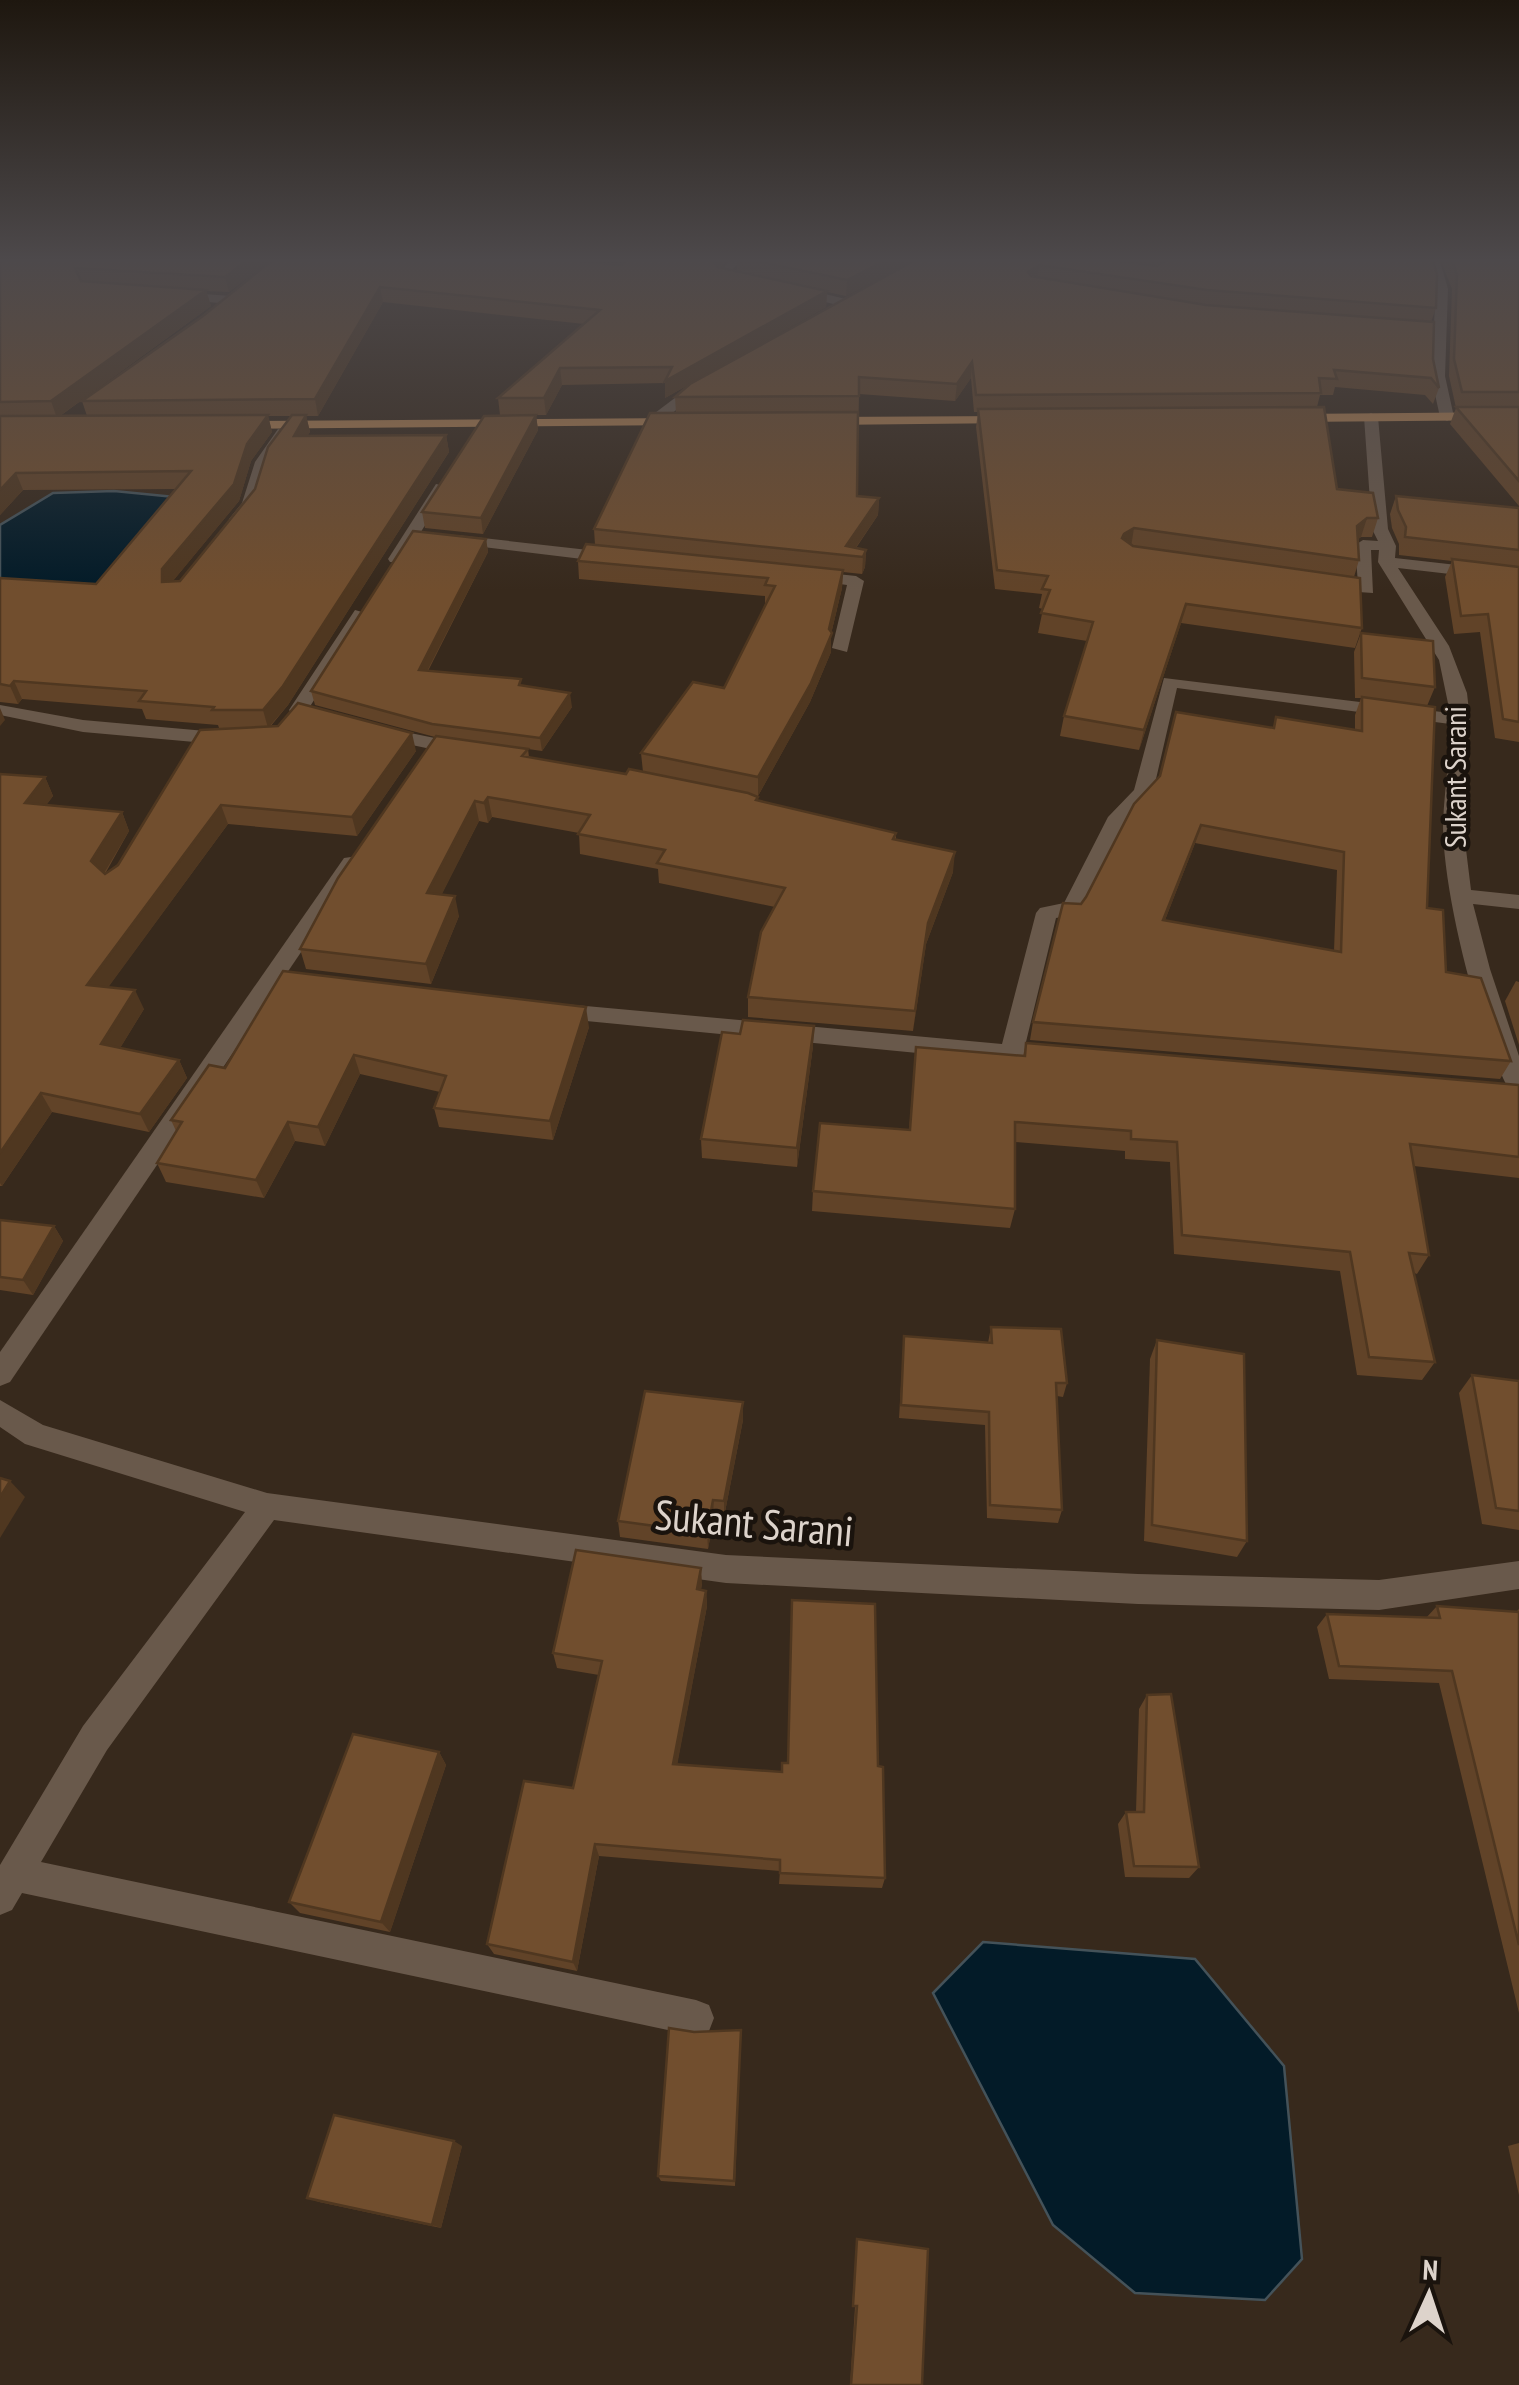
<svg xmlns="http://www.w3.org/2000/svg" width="1519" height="2385" font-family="'PT Sans Narrow',sans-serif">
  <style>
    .water { fill: #031b28; stroke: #445259; stroke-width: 2.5 }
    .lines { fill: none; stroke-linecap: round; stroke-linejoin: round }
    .minor { fill: #69594b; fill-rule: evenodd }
    .primary { fill: #b08051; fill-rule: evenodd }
    .wall { fill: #614328; fill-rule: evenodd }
    .shaded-wall { fill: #4f3720 }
    .building { fill: #714e2e; stroke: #4f3720; stroke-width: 2.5; fill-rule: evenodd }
    .labels { text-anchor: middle; stroke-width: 9; stroke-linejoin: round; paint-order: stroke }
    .far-street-label { font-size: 30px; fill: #ddd3cb; stroke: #1a130d }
    .near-street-label { font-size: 42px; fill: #ddd3cb; stroke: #1a130d }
  </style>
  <rect width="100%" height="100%" fill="#37291c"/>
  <!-- water -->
  <g class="water">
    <polygon points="114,491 195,499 99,598 0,594 0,525 53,493"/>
    <polygon points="983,1942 1195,1959 1284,2066 1302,2259 1265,2300 1135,2293 1053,2225 933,1993"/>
  </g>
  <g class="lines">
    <!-- minor -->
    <g class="minor">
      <polygon points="731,258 743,258 729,273 751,278 751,284 717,278"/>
      <polygon points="1427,258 1439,258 1448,289 1445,376 1454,417 1447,421 1440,417 1431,376 1436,289"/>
      <polygon points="796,287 854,301 856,304 850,308 792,294"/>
      <polygon points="176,292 231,296 237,300 231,304 172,299"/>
      <polygon points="696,382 708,385 657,425 647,425 647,419"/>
      <path d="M1371,413L1378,417L1388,529L1396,546L1395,558L1519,572V582L1398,568L1449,646L1467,693L1470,720L1463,825L1471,890L1519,895V909L1473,904L1490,969L1519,1056V1097L1511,1094C1478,1033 1443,893 1443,825C1444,791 1450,758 1450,724L1177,688L1153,792L1127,820L1079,914L1056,918L1025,1046L1063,1051L1067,1057L1063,1063L1011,1062L545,1017L542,1011L553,1003L1002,1044L1036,913L1040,908L1064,903L1108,817L1134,790L1164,678L1450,713L1439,660L1378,562L1379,550H1371L1373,593L1328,590L1320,585L1328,580L1358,584L1355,545L1363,540L1378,541L1372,529L1364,417Z"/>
      <polygon points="278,429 290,432 269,462 257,504 242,522 232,522 229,519 242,503 255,462"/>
      <polygon points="436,484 449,487 402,562 390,562 388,559"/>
      <polygon points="456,535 615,553 623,558 615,563 450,543 450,537"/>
      <polygon points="809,571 856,576 864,581 847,652 832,648 847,585 803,579 803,573"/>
      <polygon points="355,610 369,614 309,708 332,718 323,723 292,714 289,710"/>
      <polygon points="0,705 83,720 228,733 237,739 228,745 83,732 0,715"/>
      <polygon points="381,727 464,744 473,750 464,756 374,737 372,733"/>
      <polygon points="351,857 358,858 358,868 10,1382 0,1386 0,1352 344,858"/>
      <polygon points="0,1400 43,1425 267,1493 726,1555 1138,1574 1379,1580 1519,1561 1519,1589 1379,1610 1138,1604 726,1583 274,1520 107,1750 41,1862 696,2000 709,2005 714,2018 709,2031 696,2036 22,1893 12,1910 0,1915 0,1865 83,1726 245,1512 25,1444 0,1427"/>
    </g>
    <!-- primary -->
    <g class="primary">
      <polygon points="1519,412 1519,420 1295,422 1288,418 1295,414"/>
      <polygon points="1010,416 1017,420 1015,423 825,425 818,421 825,417"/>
      <polygon points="680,418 685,419 685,425 240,429 233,425 240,421"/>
    </g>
  </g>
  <!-- wall -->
  <g class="wall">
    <path d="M0,258H273L229,292L206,291L211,306L60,416H87L82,401L203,316L275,258L621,265L721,268L737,272V258H918L846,296L827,292L826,307L665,398V383L562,385L546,415H500L498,398L584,324L383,302L318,416H306L310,432L307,436L446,435L449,452L288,705L270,727L416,751L357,836L228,824L108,987L144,1009L120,1048L179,1060L187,1078L149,1132L52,1112L2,1186H0V774L45,777L53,796L46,805L122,812L129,831L105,874L118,865L238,728H219L218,725L146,719L142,709L22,699L18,704L0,702V578L96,584L177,489L23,490L0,515ZM268,416H291L255,489L180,581L172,582L239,501L251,461L272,432Z"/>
    <polygon points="919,258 1432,258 1436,308 1431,322 1433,359 1439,388 1433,404 1425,395 1335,387 1333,395 1320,395 1317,407 1337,489 1378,518 1372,537 1361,537 1358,539 1359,560 1354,577 1362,628 1355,648 1181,623 1139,750 1060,736 1064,716 1087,641 1038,633 1043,609 1039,608 1042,594 995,589 976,427 978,412 974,412 971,378 955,401 859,394 857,496 879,498 878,515 856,548 866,550 865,567 862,574 843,572 842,588 831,634 831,652 810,702 758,796 758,800 896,833 896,840 953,872 926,944 913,1031 748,1017 748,997 775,907 659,883 658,869 580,854 579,833 492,817 488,823 479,821 441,895 459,916 431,984 306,969 300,949 435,737 315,705 311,691 486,539 488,552 428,671 522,686 572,707 542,751 528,749 529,757 626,774 643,772 641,753 724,688 766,603 765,603 765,596 579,579 578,561 595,545 594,529 676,413 675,397"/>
    <polygon points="1440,258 1519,258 1519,506 1450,424 1456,408 1449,376 1452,289"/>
    <polygon points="536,415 538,430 483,534 425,528 422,512"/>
    <polygon points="1396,496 1519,508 1519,742 1495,738 1480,632 1454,634 1445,577 1452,561 1399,555 1399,544 1392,528 1390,514"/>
    <path d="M1361,633L1435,687L1427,706V908L1446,972L1511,1061L1500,1079L1030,1040L1033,1022L1081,904L1273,728L1276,717L1355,730V715L1361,698H1355L1354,652ZM1195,843L1337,870L1334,951L1165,920Z"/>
    <polygon points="1516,981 1519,982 1519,1045 1505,1001"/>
    <polygon points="589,1027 553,1140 439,1127 434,1108 440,1092 360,1074 325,1146 295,1141 264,1198 166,1182 157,1163 176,1131 171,1120 225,1068"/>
    <polygon points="740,1034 813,1046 797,1167 702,1158 701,1139"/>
    <polygon points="1026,1043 1519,1085 1519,1178 1414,1166 1429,1255 1417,1274 1414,1273 1435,1362 1422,1380 1357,1375 1340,1271 1174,1254 1170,1162 1125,1159 1125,1151 1015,1142 1015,1209 1010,1228 812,1211 813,1191 909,1130 916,1047 1023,1056"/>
    <polygon points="0,1220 54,1226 63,1241 33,1295 0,1290"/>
    <polygon points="991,1327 1067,1383 1063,1397 1057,1396 1062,1510 1058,1523 987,1518 985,1425 899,1418 904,1336 988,1343"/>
    <polygon points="1157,1340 1247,1541 1237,1557 1144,1541 1150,1359"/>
    <polygon points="1472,1375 1519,1381 1519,1530 1482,1524 1459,1393"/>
    <polygon points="743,1402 743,1420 724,1517 714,1517 708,1549 620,1537 618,1521"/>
    <polygon points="702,1583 701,1590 706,1591 707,1606 677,1764 782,1772 878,1766 885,1878 882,1888 779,1884 780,1871 599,1856 577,1971 494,1954 487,1944 573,1788 599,1675 557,1668 553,1653"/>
    <polygon points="1437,1606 1516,1612 1519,1609 1519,2013 1439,1683 1329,1679 1317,1627 1327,1614 1426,1618"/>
    <polygon points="1147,1695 1199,1867 1189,1878 1125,1877 1118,1824 1126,1812 1136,1812 1139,1709"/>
    <polygon points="439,1752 446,1765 390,1932 300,1913 289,1902"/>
    <polygon points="741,2030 735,2186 661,2181 658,2176 694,2032"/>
    <polygon points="1519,2143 1519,2195 1508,2146"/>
    <polygon points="462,2146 441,2228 319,2202 307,2198"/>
    <polygon points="857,2239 922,2385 850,2385 855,2307 852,2306"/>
  </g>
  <!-- shaded-wall -->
  <g class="shaded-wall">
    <polygon points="250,258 273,258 229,292 225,277"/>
    <polygon points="717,258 729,258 715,277 714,262"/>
    <polygon points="890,258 918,258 846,296 847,280"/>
    <polygon points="1039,265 1037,280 1026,287 1028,272"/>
    <polygon points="380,287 383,302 318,416 315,399"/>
    <polygon points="206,290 211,306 57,418 51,401"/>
    <polygon points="827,291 826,307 665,398 665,381"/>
    <polygon points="972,362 971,378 955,401 957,384"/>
    <polygon points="560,368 562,385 546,415 544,398"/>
    <polygon points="268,415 272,432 251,461 239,501 168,587 162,582 162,569"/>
    <polygon points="306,415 310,432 298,453 294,436"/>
    <polygon points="536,415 538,430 483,534 481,518"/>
    <polygon points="446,435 449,452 288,705 268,728 263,710"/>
    <polygon points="16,473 23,490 0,515 0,490"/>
    <polygon points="879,498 878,515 850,556 846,546"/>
    <polygon points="1367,518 1361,537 1351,545 1357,526"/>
    <polygon points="1134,528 1131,547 1120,553 1124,534"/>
    <polygon points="486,539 488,552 421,683 419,670"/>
    <polygon points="866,550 865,567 862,574 863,557"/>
    <polygon points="843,570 842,588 831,634 831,652 810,702 758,796 758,777 829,629"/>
    <polygon points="1186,604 1181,623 1139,750 1144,730"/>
    <polygon points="14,681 22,699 18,704 10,686"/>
    <polygon points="570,693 572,707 542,751 540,738"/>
    <polygon points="0,708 5,720 0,726"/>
    <polygon points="412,733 416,751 357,836 352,817"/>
    <polygon points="45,777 53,796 34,822 25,803"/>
    <polygon points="488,797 492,817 488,823 484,803"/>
    <polygon points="475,801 479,821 432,914 427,893"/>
    <polygon points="221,805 228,824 96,1004 87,985"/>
    <polygon points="122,812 129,831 100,880 91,861"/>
    <polygon points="1201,825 1195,843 1158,938 1163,920"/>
    <polygon points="955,852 953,872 926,944 913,1031 928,923"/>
    <polygon points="455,896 459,916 431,984 426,964"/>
    <polygon points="135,990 144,1009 111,1063 101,1044"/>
    <polygon points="586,1007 589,1027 553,1140 550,1121"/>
    <polygon points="814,1026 813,1046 797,1167 797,1148"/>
    <polygon points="354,1055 360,1074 325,1146 318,1127"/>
    <polygon points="179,1060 187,1078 149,1132 140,1114"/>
    <polygon points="41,1093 52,1112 2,1186 0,1183 0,1153"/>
    <polygon points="288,1122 295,1141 264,1198 256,1180"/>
    <polygon points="54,1226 63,1241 33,1295 23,1280"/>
    <polygon points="743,1402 743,1420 724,1517 724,1501"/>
    <polygon points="10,1481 25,1497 0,1538 0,1497"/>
    <polygon points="713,1500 714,1517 708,1549 707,1533"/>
    <polygon points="701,1568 702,1583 698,1605 697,1589"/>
    <polygon points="706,1591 707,1606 675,1777 673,1764"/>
    <polygon points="439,1752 446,1765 390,1932 381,1922"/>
    <polygon points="595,1844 599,1856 577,1971 573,1962"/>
    <polygon points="454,2141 462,2146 441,2228 432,2225"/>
  </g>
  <!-- building -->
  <g class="building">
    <polygon points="0,258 250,258 225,277 75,268 81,281 206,290 51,401 0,402"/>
    <polygon points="275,258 548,258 621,265 630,258 717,258 714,262 717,267 827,291 665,381 672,367 560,368 544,398 498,398 600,310 380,287 315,399 82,401 203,316"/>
    <polygon points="742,258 890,258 847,280"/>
    <polygon points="919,258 1097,258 1157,266 1168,259 1166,258 1432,258 1437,274 1436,308 1207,290 1039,265 1028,272 1031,276 1206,305 1434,322 1433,359 1439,388 1431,378 1334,370 1337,379 1319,378 1321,393 976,395 972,362 957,384 859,377 859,396 675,397 690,384"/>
    <polygon points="1451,258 1519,258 1519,392 1462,392 1454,359 1457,274"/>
    <polygon points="1324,407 1337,489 1373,493 1378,518 1367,518 1357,526 1359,560 1134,528 1124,534 1122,538 1133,546 1360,578 1362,628 1186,604 1144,730 1064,716 1093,622 1041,613 1050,590 1042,589 1048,576 997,570 978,409"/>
    <polygon points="1456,407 1519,407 1519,481"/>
    <polygon points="858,412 857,496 879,498 846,546 866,550 863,557 594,529 650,413"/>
    <polygon points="268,415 247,444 234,484 162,569 162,582 180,581 255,489 268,447 292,415 306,415 294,436 446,435 283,686 263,710 212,710 214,707 139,701 146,691 14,681 10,686 0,684 0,578 96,584 191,471 16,473 0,490 0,416"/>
    <polygon points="536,415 481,518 422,512 484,416"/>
    <polygon points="1396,496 1519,508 1519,550 1405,537 1406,527 1398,510"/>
    <polygon points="413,531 486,539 419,670 521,679 519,685 570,693 540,738 432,724 311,691"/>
    <polygon points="586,544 843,570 829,629 832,633 811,683 758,777 641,753 693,682 724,688 775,586 765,585 768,578 578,561"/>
    <polygon points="1452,559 1519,567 1519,722 1503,719 1488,614 1461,616"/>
    <polygon points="1361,633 1433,641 1435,687 1362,678"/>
    <path d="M1362,697L1435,707L1427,908L1443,910L1446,972L1481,978L1511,1061L1033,1022L1063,903L1081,904L1086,897L1134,804L1160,776L1176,712L1274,728L1276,717L1362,731ZM1201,825L1344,852L1341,952L1163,920Z"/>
    <polygon points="298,703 412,733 352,817 221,805 87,985 135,990 101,1044 179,1060 140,1114 41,1093 0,1153 0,774 45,777 25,803 122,812 91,861 105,874 118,865 200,730 278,726"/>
    <polygon points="436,736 528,749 522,756 626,774 629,769 748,793 758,797 756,800 896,833 893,839 955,852 928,923 915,1011 748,997 761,932 785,888 657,863 665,850 578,834 590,815 488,797 484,803 475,801 427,893 455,896 426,964 300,949 338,878"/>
    <polygon points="283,971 586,1007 550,1121 434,1108 446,1076 354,1055 318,1127 288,1122 256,1180 157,1163 182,1122 171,1120 209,1065 225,1068"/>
    <polygon points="743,1020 814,1026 797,1148 701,1139 722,1032 740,1034"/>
    <polygon points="1026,1043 1519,1085 1519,1157 1410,1144 1429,1255 1409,1253 1435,1362 1369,1357 1350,1252 1182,1235 1177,1142 1131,1139 1131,1131 1015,1122 1015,1209 813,1191 820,1123 910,1130 916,1047 1025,1056"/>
    <polygon points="0,1220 54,1226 23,1280 0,1277"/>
    <polygon points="991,1327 1061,1329 1067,1383 1056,1383 1062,1510 990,1505 989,1412 901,1405 904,1336 992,1343"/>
    <polygon points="1157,1340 1244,1354 1247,1541 1152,1525"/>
    <polygon points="1472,1375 1519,1381 1519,1511 1496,1508"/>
    <polygon points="645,1391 743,1402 724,1501 713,1500 707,1533 618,1521"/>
    <polygon points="0,1478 10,1481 0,1497"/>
    <polygon points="576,1550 701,1568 697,1589 706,1591 673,1764 782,1772 782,1763 788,1763 792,1600 875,1604 878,1766 883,1767 885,1878 780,1873 780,1860 595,1844 573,1962 487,1944 524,1781 573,1788 602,1661 553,1653"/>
    <polygon points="1437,1606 1519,1612 1519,1945 1452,1671 1339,1666 1327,1614 1440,1618"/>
    <polygon points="1171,1694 1199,1867 1134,1866 1126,1812 1144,1812 1147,1695"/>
    <polygon points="353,1734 439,1752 381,1922 289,1902"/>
    <polygon points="669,2028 694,2032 741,2030 734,2181 658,2176"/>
    <polygon points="334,2115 454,2141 432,2225 307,2198"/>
    <polygon points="857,2239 928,2249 922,2385 851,2385 857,2306 853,2306"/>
  </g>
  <!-- sky -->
  <linearGradient id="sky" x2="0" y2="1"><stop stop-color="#1e170f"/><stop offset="0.44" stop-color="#4d494b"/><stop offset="1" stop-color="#4d494b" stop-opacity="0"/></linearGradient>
  <rect width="1519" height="591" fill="url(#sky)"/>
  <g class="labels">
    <!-- far-street labels -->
    <g class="far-street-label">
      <text transform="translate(1456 777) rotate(-90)" y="10">Sukant Sarani</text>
    </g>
    <!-- near-street labels -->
    <g class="near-street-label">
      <text transform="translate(754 1523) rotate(5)" y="15">Sukant Sarani</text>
    </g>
  </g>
  <!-- north arrow -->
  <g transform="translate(1429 2295) rotate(3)" stroke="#1a130d" stroke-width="8" paint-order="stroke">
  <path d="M0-8L18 38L0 25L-18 38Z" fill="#ddd3cb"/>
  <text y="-15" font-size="28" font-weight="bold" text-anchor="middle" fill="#ddd3cb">N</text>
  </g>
</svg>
